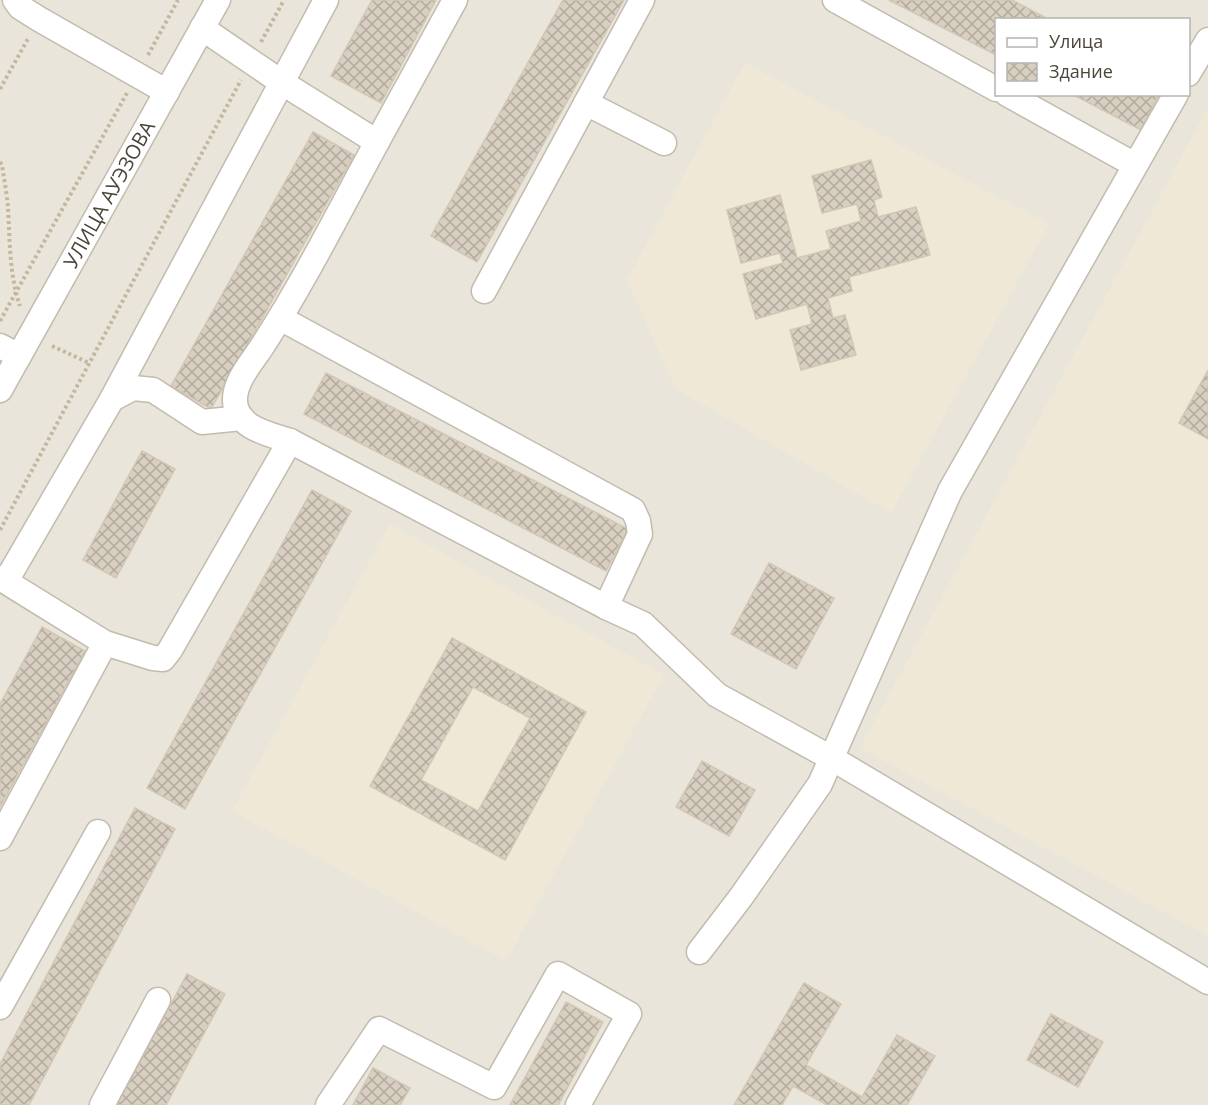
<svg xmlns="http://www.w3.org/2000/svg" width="1208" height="1105" font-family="'Open Sans',sans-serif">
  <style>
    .residential { fill: #eae5da; fill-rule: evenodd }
    .education { fill: #efe8d6 }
    .building { fill: url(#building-cross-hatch); stroke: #d3c7b4; stroke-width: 1.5; fill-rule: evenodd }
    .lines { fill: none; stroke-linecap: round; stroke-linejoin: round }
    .minor-casing { stroke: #c2bbae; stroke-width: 27 }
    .path { stroke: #c4b79f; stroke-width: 4; stroke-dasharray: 3 3; stroke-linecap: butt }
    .minor { stroke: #fff; stroke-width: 24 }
    .labels { text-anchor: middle; stroke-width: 5; stroke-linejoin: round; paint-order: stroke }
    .street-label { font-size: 20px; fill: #4b4439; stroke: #fff }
  </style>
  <defs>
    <pattern id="building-cross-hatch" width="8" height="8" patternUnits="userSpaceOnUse" patternTransform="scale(1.5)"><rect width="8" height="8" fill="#d8cfc1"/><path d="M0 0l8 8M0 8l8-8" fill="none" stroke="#b1aa9e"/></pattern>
  </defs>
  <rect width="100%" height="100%" fill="#f6f3ec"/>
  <!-- residential -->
  <path class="residential" d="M0,0H1208V1105H0ZM996,20H1188V94H996Z"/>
  <!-- education -->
  <g class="education">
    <polygon points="745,63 1049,224 891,513 676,389 627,280"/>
    <polygon points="1208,108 1208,936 860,748"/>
    <polygon points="390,524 664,675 506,961 232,811"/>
  </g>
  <!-- building -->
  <g class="building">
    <polygon points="372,0 436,0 381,103 331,76"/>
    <polygon points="563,0 624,0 477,262 431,236"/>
    <polygon points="889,0 1012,0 1050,20 996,20 996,55"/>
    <polygon points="1072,94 1159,94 1141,130"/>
    <polygon points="313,132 354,155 211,409 171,386"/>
    <polygon points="871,160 882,197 874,200 878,217 916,207 930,255 849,277 852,291 828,298 833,318 845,315 856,355 801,370 790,330 812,324 807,304 756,319 743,274 783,263 780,253 741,263 727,210 780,195 797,258 831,249 826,231 861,221 857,204 822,213 812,176"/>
    <polygon points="1208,370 1208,439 1179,423"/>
    <polygon points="326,373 628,529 606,571 304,414"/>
    <polygon points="142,451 175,469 116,578 83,560"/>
    <polygon points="312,490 351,511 185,809 147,788"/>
    <polygon points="769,563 834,598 796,669 731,634"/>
    <polygon points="42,627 85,651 0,807 0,704"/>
    <path d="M452,638L586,712L505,860L370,786ZM473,687L530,718L478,811L421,780Z"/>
    <polygon points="702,761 755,790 729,836 676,807"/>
    <polygon points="135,808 175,829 29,1105 0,1105 0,1064"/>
    <polygon points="187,974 225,994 166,1105 117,1105"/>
    <polygon points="804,983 841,1004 806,1065 862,1097 897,1035 935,1056 907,1105 827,1105 793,1086 782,1105 734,1105"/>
    <polygon points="566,1002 603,1022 558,1105 510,1105"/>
    <polygon points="1051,1014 1103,1042 1078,1087 1027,1060"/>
    <polygon points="373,1068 410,1088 400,1105 353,1105"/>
  </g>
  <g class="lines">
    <defs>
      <g id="minor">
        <polyline points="15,0 20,7 39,19 167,92"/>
        <polyline points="835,0 996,89"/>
        <path d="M202,28L281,82L377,142C340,210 305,280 263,345C253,361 234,381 235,401C236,428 269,434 290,441L606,607L643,624L717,695L833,759L1208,982"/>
        <polyline points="1188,74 1208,40"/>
        <polyline points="1007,94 1135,165"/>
        <polyline points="586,103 664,143"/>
        <polyline points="377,142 455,0"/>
        <polyline points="484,291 642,0"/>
        <polyline points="280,318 633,510 638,521 640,534 606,607"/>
        <polyline points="0,346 19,356"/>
        <path id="s1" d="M0,390L218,0"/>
        <polyline points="112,399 326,0"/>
        <polyline points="0,578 105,643 153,658 163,659 170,650 290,441"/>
        <polyline points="6,581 112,399 133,388 153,390 202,422 242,418"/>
        <polyline points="0,838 105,643"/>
        <polyline points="699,952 741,897 820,784 950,491 1176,94"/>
        <polyline points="0,1007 98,832"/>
        <polyline points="102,1105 158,1000"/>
        <polyline points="328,1105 379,1029 494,1087 558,974 629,1014 578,1105"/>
      </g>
    </defs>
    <!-- minor casing -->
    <use href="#minor" class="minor-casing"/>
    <!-- path -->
    <g class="path">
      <polyline points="261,42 284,0"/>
      <polyline points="148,55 178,0"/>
      <polyline points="0,89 29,37"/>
      <path d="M0,162L2,165C4,179 7,194 8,208C10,241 9,274 20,306"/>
      <polyline points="0,321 127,93"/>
      <polyline points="52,346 89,363"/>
      <polyline points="0,530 241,80"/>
    </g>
    <!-- minor -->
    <use href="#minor" class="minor"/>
  </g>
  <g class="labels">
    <!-- street labels -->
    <g class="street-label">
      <text dy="7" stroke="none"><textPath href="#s1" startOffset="224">УЛИЦА АУЭЗОВА</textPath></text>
    </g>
  </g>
  <!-- legend -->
  <rect x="995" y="18" width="195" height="78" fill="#ffffff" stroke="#b7b4b0" stroke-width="1.5"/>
  <rect x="1007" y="38" width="30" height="9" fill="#ffffff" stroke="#b7b4b0" stroke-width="1.5"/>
  <text x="1049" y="48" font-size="18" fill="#4b4439">Улица</text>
  <rect x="1007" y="63" width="30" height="18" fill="url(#building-cross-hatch)" stroke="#b7b4b0" stroke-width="1.5"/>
  <text x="1049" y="78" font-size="18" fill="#4b4439">Здание</text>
</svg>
